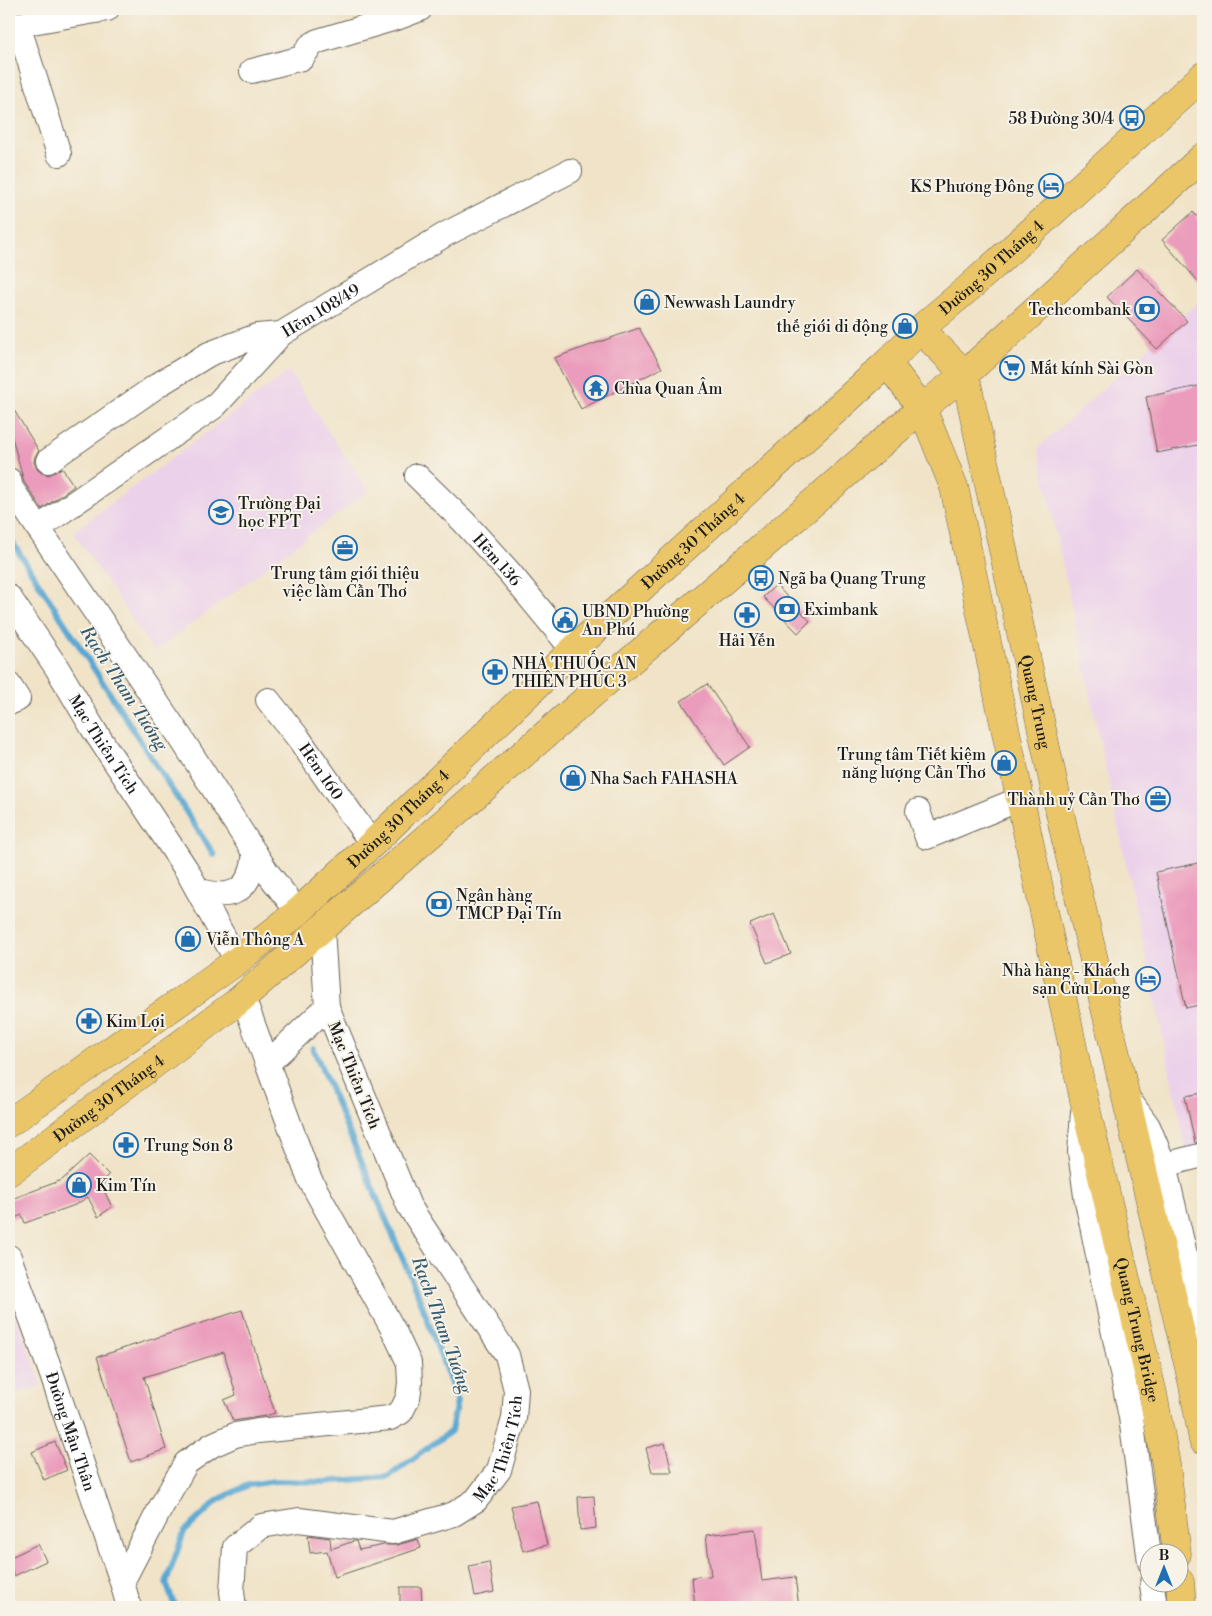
<svg xmlns="http://www.w3.org/2000/svg" width="1212" height="1616" font-family="'Libre Bodoni',serif">
  <style>
    .built { fill: #ecd1ea }
    .lines { fill: none; stroke-linecap: round; stroke-linejoin: round }
    .stream { stroke: #59a7d2; stroke-width: 6 }
    .building { fill: #eb9bbb }
    .minor-casing { stroke: #666258; stroke-width: 26 }
    .major-casing { stroke: #666258; stroke-width: 29 }
    .minor { stroke: #fff; stroke-width: 24 }
    .major { stroke: #ebc669; stroke-width: 28 }
    .labels { text-anchor: middle; stroke-width: 4; stroke-linejoin: round; paint-order: stroke }
    .poi-label { font-size: 16px; fill: #1c1c1c; stroke: #f7f3e8; text-anchor: start }
    .street-label { font-size: 16px; fill: #1c1c1c; stroke: #f7f3e8 }
    .water-label { font-size: 18px; font-style: italic; fill: #375b6e; stroke: #f7f3e8 }
  </style>
  <rect width="100%" height="100%" fill="#f7f3e8"/>
  <filter id="ink" filterUnits="userSpaceOnUse"><feTurbulence type="fractalNoise" baseFrequency=".02" numOctaves="2"/><feDisplacementMap in="SourceGraphic" scale="10" xChannelSelector="R" yChannelSelector="G"/><feConvolveMatrix kernelMatrix="1 2 1 2 8 2 1 2 1" color-interpolation-filters="sRGB"/></filter>
  <filter id="wash" filterUnits="userSpaceOnUse"><feTurbulence type="fractalNoise" baseFrequency=".0096" numOctaves="4" result="noise"/><feDisplacementMap in="SourceGraphic" scale="20" xChannelSelector="R" yChannelSelector="G"/><feGaussianBlur stdDeviation="1.12" result="paint"/><feColorMatrix in="noise" values="0 0 0 0 0 0 0 0 0 0 0 0 0 0 0 0 0 1.4 0 .05"/><feComposite in="paint" operator="in"/></filter>
  <g filter="url(#wash)">
    <rect width="100%" height="100%" fill="#f0e3c7"/>
    <!-- built -->
    <g class="built">
      <polygon points="1203,298 1203,1149 1187,1152 1038,448"/>
      <polygon points="289,371 368,491 154,652 73,532"/>
      <polygon points="9,1297 42,1386 19,1392 9,1378"/>
    </g>
    <g class="lines">
      <!-- stream -->
      <g class="stream">
        <polyline points="9,537 214,855"/>
        <polyline points="175,1607 166,1583 184,1532 218,1500 248,1485 275,1481 323,1482 388,1477 451,1431 457,1400 419,1297 313,1048"/>
      </g>
    </g>
    <g id="blocks">
      <!-- building -->
      <g class="building">
        <polygon points="1193,212 1203,224 1203,287 1162,240"/>
        <polygon points="1137,269 1187,321 1157,349 1107,297"/>
        <polygon points="639,328 662,368 581,409 554,358"/>
        <polygon points="1203,385 1203,444 1157,453 1146,397"/>
        <polygon points="9,402 39,451 35,456 34,462 37,469 42,473 49,475 62,468 74,486 42,509 24,482 9,426"/>
        <polygon points="776,585 810,621 798,633 763,597"/>
        <polygon points="707,684 750,747 724,765 681,701"/>
        <polygon points="1203,862 1203,1004 1186,1008 1156,872"/>
        <polygon points="774,914 791,954 767,963 750,924"/>
        <polygon points="1203,1093 1203,1142 1195,1143 1185,1096"/>
        <polygon points="89,1155 109,1175 101,1184 112,1207 98,1217 88,1197 75,1205 25,1223 22,1215 12,1219 9,1210 9,1200 62,1180"/>
        <polygon points="242,1310 275,1413 265,1416 233,1421 224,1400 236,1395 224,1352 144,1377 166,1449 131,1462 97,1357"/>
        <polygon points="55,1442 67,1470 44,1480 32,1452"/>
        <polygon points="665,1443 672,1472 652,1472 646,1448"/>
        <polygon points="594,1496 596,1528 580,1530 578,1497"/>
        <polygon points="537,1501 547,1545 523,1551 511,1506"/>
        <polygon points="755,1529 762,1581 795,1577 799,1607 695,1607 692,1577 711,1576 706,1535"/>
        <polygon points="308,1535 330,1538 331,1549 354,1541 356,1541 359,1550 384,1545 397,1545 418,1539 421,1548 335,1577 327,1551 310,1553"/>
        <polygon points="38,1544 46,1561 14,1576 9,1565 9,1558"/>
        <polygon points="489,1562 494,1592 475,1596 469,1566"/>
        <polygon points="400,1587 421,1587 422,1607 400,1607"/>
      </g>
    </g>
  </g>
  <g filter="url(#ink)">
    <use href="#blocks" fill-opacity="0" stroke="#666258" stroke-width="1"/>
    <g class="lines">
      <defs>
        <g id="minor">
          <polyline points="18,25 59,154"/>
          <polyline points="9,26 107,9"/>
          <polyline points="252,71 302,58 310,46 318,41 399,17 420,9"/>
          <path id="s1" d="M48,461L161,383L209,354L257,336L281,334L446,234L570,171"/>
          <path id="s2" d="M417,476L464,522L509,572L573,650"/>
          <polyline points="9,480 11,488 181,738 267,872 298,912"/>
          <polyline points="38,528 215,406 281,334"/>
          <path id="s3" d="M9,597L57,668L94,730L186,869L237,961"/>
          <polyline points="9,685 18,699 9,703"/>
          <path id="s4" d="M268,700L299,739L372,844"/>
          <polyline points="918,811 927,837 1020,799"/>
          <path d="M198,890C234,902 251,889 255,853"/>
          <polyline points="268,1063 327,1007"/>
          <polyline points="1127,1097 1148,1126 1164,1165 1203,1331"/>
          <polyline points="1083,1112 1080,1152 1086,1196 1131,1417 1150,1562"/>
          <polyline points="1164,1165 1203,1155"/>
          <path id="s5" d="M9,1257L52,1375L122,1582L129,1607"/>
          <polyline points="122,1582 160,1509 186,1463 212,1445 235,1435 258,1431 390,1418 401,1412 408,1398 410,1383 409,1363 394,1331 309,1178 243,997"/>
          <polyline points="1152,1584 1155,1607"/>
          <path id="s6" d="M234,1607L232,1592L235,1547L261,1526L299,1520L393,1532L454,1514L476,1500L499,1470L514,1419L516,1390L507,1355L409,1206L327,1007L322,929"/>
        </g>
        <g id="major">
          <path id="s7" d="M920,329L965,374L1065,836L1193,1385L1203,1440"/>
          <path id="s8" d="M887,363L922,408L954,487L1084,1100L1153,1394L1166,1465L1177,1554"/>
          <path id="s9" d="M9,1123L237,961L298,912L372,844L573,650L887,363L920,329L970,287L1203,76"/>
          <path id="s10" d="M9,1172L237,1002L922,408L965,374L1203,157"/>
          <polyline points="1180,1582 1182,1607"/>
        </g>
      </defs>
      <!-- minor casing -->
      <use href="#minor" class="minor-casing"/>
      <!-- major casing -->
      <use href="#major" class="major-casing"/>
      <!-- minor -->
      <use href="#minor" class="minor"/>
      <!-- major -->
      <use href="#major" class="major"/>
    </g>
  </g>
  <!-- icons -->
  <defs>
    <symbol id="bus-ring" viewBox="-11 -11 22 22"><circle r="9.5" fill="#f7f3e8" stroke="#1f6fb2" stroke-width="1.5"/><path d="M-5-6H5V4H4V6H2V4H-2V6H-4V4H-5ZM-3.5-4V0h7V-4ZM-3.5 1.2v1.5H-2V1.2ZM2 1.2v1.5H3.5V1.2Z" fill="#1f6fb2"/></symbol>
    <symbol id="hotel-ring" viewBox="-11 -11 22 22"><circle r="9.5" fill="#f7f3e8" stroke="#1f6fb2" stroke-width="1.5"/><path d="M-6-4.5h1.5V1H6V5H4.5V3h-9V5H-6ZM-4 0a1.8 1.8 0 1 1 3.6 0ZM.5 0V-2.5h3Q6-2.5 6 0Z" fill="#1f6fb2"/></symbol>
    <symbol id="shop-ring" viewBox="-11 -11 22 22"><circle r="9.5" fill="#f7f3e8" stroke="#1f6fb2" stroke-width="1.5"/><path d="M-5-2.5h2.3a2.7 3.5 0 0 1 5.4 0H5L5.5 6h-11ZM-1.5-2.5h3a1.5 2.3 0 0 0-3 0Z" fill="#1f6fb2"/></symbol>
    <symbol id="bank-ring" viewBox="-11 -11 22 22"><circle r="9.5" fill="#f7f3e8" stroke="#1f6fb2" stroke-width="1.5"/><path d="M-6-4H6V4H-6ZM0-2.3a2.3 2.3 0 1 0 0 4.6a2.3 2.3 0 1 0 0-4.6Z" fill="#1f6fb2"/></symbol>
    <symbol id="supermarket-ring" viewBox="-11 -11 22 22"><circle r="9.5" fill="#f7f3e8" stroke="#1f6fb2" stroke-width="1.5"/><path d="M-6-5.5h2.5l.6 2H6L4.5 2H-2.5L-4.4-4H-6ZM-1.5 3.2a1.3 1.3 0 1 0 .1 0ZM3 3.2a1.3 1.3 0 1 0 .1 0Z" fill="#1f6fb2"/></symbol>
    <symbol id="temple-ring" viewBox="-11 -11 22 22"><circle r="9.5" fill="#f7f3e8" stroke="#1f6fb2" stroke-width="1.5"/><path d="M0-6L5-2H3V0L6.5 2.5H4V6H1.5V3h-3V6H-4V2.5H-6.5L-3 0V-2H-5Z" fill="#1f6fb2"/></symbol>
    <symbol id="university-ring" viewBox="-11 -11 22 22"><circle r="9.5" fill="#f7f3e8" stroke="#1f6fb2" stroke-width="1.5"/><path d="M0-5L7-2L0 1L-7-2ZM-4 1L0 2.5L4 1V4Q0 6-4 4Z" fill="#1f6fb2"/></symbol>
    <symbol id="office-ring" viewBox="-11 -11 22 22"><circle r="9.5" fill="#f7f3e8" stroke="#1f6fb2" stroke-width="1.5"/><path d="M-6-3h4V-5.5h4V-3h4V5H-6ZM-1-4.5V-3h2v-1.5ZM-6 0V1H6V0Z" fill="#1f6fb2"/></symbol>
    <symbol id="pharmacy-ring" viewBox="-11 -11 22 22"><circle r="9.5" fill="#f7f3e8" stroke="#1f6fb2" stroke-width="1.5"/><path d="M-2-6h4v4h4v4h-4v4h-4v-4h-4v-4h4Z" fill="#1f6fb2"/></symbol>
    <symbol id="civic-ring" viewBox="-11 -11 22 22"><circle r="9.5" fill="#f7f3e8" stroke="#1f6fb2" stroke-width="1.5"/><path d="M-.6-6.5H3V-4.5H.6V-3L4-1V1h2V6H-6V1h2V-1L-.6-3ZM-1.2 2.5V6h2.4V2.5Z" fill="#1f6fb2"/></symbol>
  </defs>
  <g fill-rule="evenodd">
    <use href="#bus-ring" x="1118" y="104" width="28" height="28"/>
    <use href="#hotel-ring" x="1037" y="172" width="28" height="28"/>
    <use href="#shop-ring" x="633" y="288" width="28" height="28"/>
    <use href="#bank-ring" x="1133" y="295" width="28" height="28"/>
    <use href="#shop-ring" x="891" y="312" width="28" height="28"/>
    <use href="#supermarket-ring" x="998" y="354" width="28" height="28"/>
    <use href="#temple-ring" x="582" y="374" width="28" height="28"/>
    <use href="#university-ring" x="207" y="498" width="28" height="28"/>
    <use href="#office-ring" x="331" y="534" width="28" height="28"/>
    <use href="#bus-ring" x="747" y="564" width="28" height="28"/>
    <use href="#bank-ring" x="773" y="595" width="28" height="28"/>
    <use href="#pharmacy-ring" x="733" y="601" width="28" height="28"/>
    <use href="#civic-ring" x="551" y="606" width="28" height="28"/>
    <use href="#pharmacy-ring" x="481" y="658" width="28" height="28"/>
    <use href="#shop-ring" x="990" y="749" width="28" height="28"/>
    <use href="#shop-ring" x="559" y="764" width="28" height="28"/>
    <use href="#office-ring" x="1144" y="785" width="28" height="28"/>
    <use href="#bank-ring" x="425" y="890" width="28" height="28"/>
    <use href="#shop-ring" x="174" y="925" width="28" height="28"/>
    <use href="#hotel-ring" x="1134" y="965" width="28" height="28"/>
    <use href="#pharmacy-ring" x="75" y="1007" width="28" height="28"/>
    <use href="#pharmacy-ring" x="112" y="1131" width="28" height="28"/>
    <use href="#shop-ring" x="65" y="1171" width="28" height="28"/>
  </g>
  <g class="labels">
    <!-- poi labels -->
    <g class="poi-label">
      <text x="1114" y="124" text-anchor="end">58 Đường 30/4</text>
      <text x="1034" y="192" text-anchor="end">KS Phương Đông</text>
      <text x="664" y="308">Newwash Laundry</text>
      <text x="1130" y="315" text-anchor="end">Techcombank</text>
      <text x="888" y="332" text-anchor="end">thế giới di động</text>
      <text x="1030" y="374">Mắt kính Sài Gòn</text>
      <text x="614" y="394">Chùa Quan Âm</text>
      <text x="238" y="509">Trường Đại<tspan x="238" dy="18">học FPT</tspan></text>
      <text x="345" y="579" text-anchor="middle">Trung tâm giới thiệu<tspan x="345" dy="18">việc làm Cần Thơ</tspan></text>
      <text x="778" y="584">Ngã ba Quang Trung</text>
      <text x="804" y="615">Eximbank</text>
      <text x="582" y="617">UBND Phường<tspan x="582" dy="18">An Phú</tspan></text>
      <text x="747" y="646" text-anchor="middle">Hải Yến</text>
      <text x="512" y="669">NHÀ THUỐC AN<tspan x="512" dy="18">THIÊN PHÚC 3</tspan></text>
      <text x="986" y="760" text-anchor="end">Trung tâm Tiết kiệm<tspan x="986" dy="18">năng lượng Cần Thơ</tspan></text>
      <text x="590" y="784">Nha Sach FAHASHA</text>
      <text x="1140" y="805" text-anchor="end">Thành uỷ Cần Thơ</text>
      <text x="456" y="901">Ngân hàng<tspan x="456" dy="18">TMCP Đại Tín</tspan></text>
      <text x="206" y="945">Viễn Thông A</text>
      <text x="1130" y="976" text-anchor="end">Nhà hàng - Khách<tspan x="1130" dy="18">sạn Cửu Long</tspan></text>
      <text x="106" y="1027">Kim Lợi</text>
      <text x="144" y="1151">Trung Sơn 8</text>
      <text x="96" y="1191">Kim Tín</text>
    </g>
    <!-- street labels -->
    <g class="street-label">
      <text dy="6" stroke="none"><textPath href="#s9" startOffset="1305">Đường 30 Tháng 4</textPath></text>
      <text dy="6" stroke="none"><textPath href="#s1" startOffset="315">Hẽm 108/49</textPath></text>
      <text dy="6" stroke="none"><textPath href="#s9" startOffset="900">Đường 30 Tháng 4</textPath></text>
      <text dy="6" stroke="none"><textPath href="#s2" startOffset="116">Hẽm 136</textPath></text>
      <text dy="6" stroke="none"><textPath href="#s7" startOffset="399">Quang Trung</textPath></text>
      <text dy="6" stroke="none"><textPath href="#s3" startOffset="175">Mạc Thiên Tích</textPath></text>
      <text dy="6" stroke="none"><textPath href="#s4" startOffset="89">Hẽm 160</textPath></text>
      <text dy="6" stroke="none"><textPath href="#s9" startOffset="495">Đường 30 Tháng 4</textPath></text>
      <text transform="translate(355 1075) rotate(68)" y="6">Mạc Thiên Tích</text>
      <text dy="6" stroke="none"><textPath href="#s10" startOffset="124">Đường 30 Tháng 4</textPath></text>
      <text dy="6" stroke="none"><textPath href="#s8" startOffset="1005">Quang Trung Bridge</textPath></text>
      <text dy="6" stroke="none"><textPath href="#s5" startOffset="185">Đường Mậu Thân</textPath></text>
      <text dy="6" stroke="none"><textPath href="#s6" startOffset="374">Mạc Thiên Tích</textPath></text>
    </g>
    <!-- water labels -->
    <g class="water-label">
      <text transform="translate(124 688) rotate(57)" y="6">Rạch Tham Tướng</text>
      <text transform="translate(442 1325) rotate(70)" y="6">Rạch Tham Tướng</text>
    </g>
  </g>
  <!-- margin -->
  <rect width="1212" height="1616" fill="none" stroke="#f7f3e8" stroke-width="30"/>
  <!-- north arrow -->
  <g transform="translate(1164 1568)"><circle r="24" fill="#f7f3e8" stroke="#9f9d96"/>
  <path d="M0-4L9 19L0 12L-9 19Z" fill="#1f6fb2"/>
  <text y="-8" font-size="14" font-weight="bold" text-anchor="middle" fill="#1c1c1c">B</text>
  </g>
</svg>
